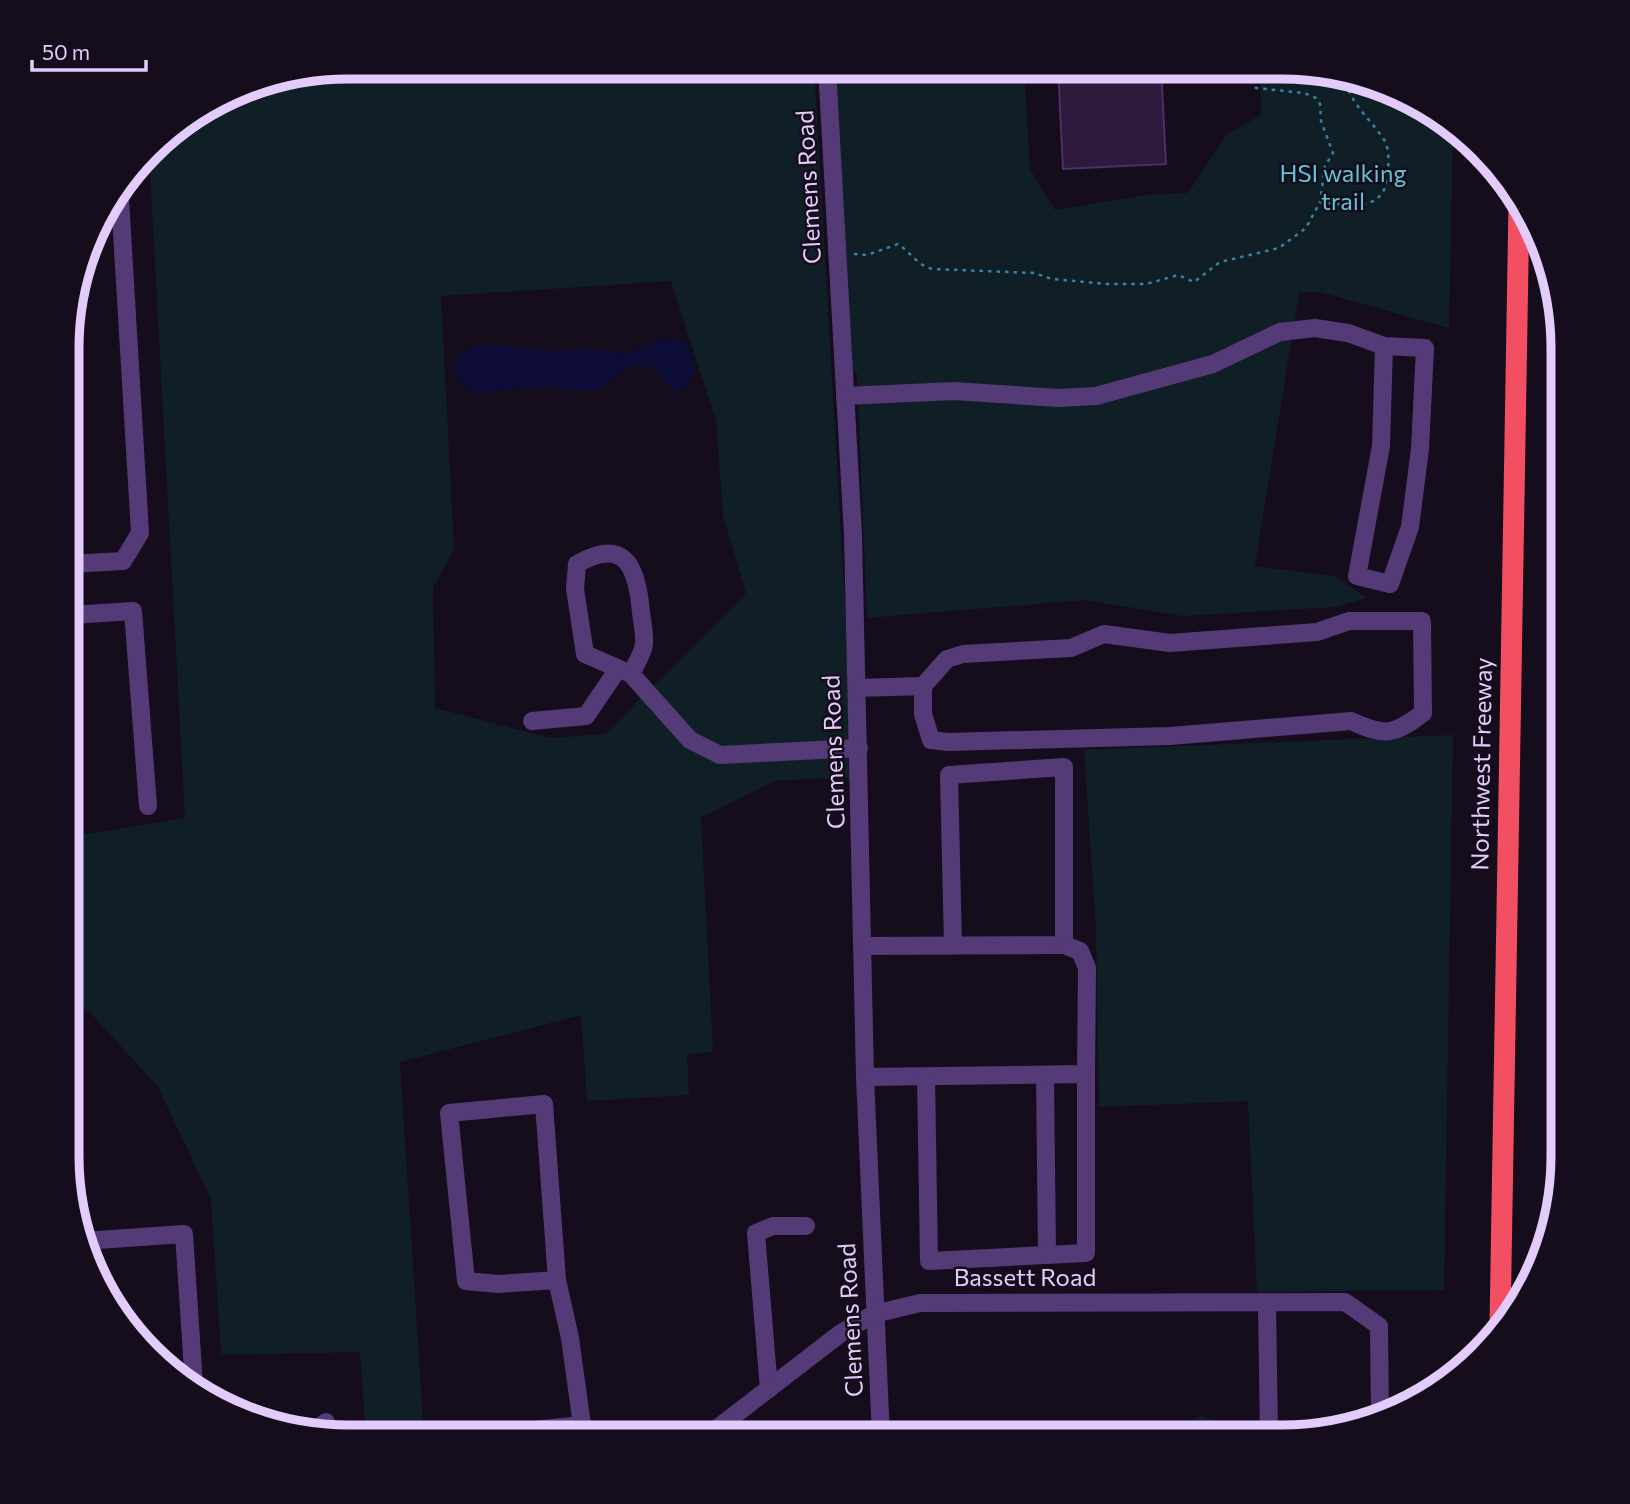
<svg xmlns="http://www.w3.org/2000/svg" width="1630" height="1504" font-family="Commissioner,sans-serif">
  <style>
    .green { fill: #101f26; fill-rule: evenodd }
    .water { fill: #0c0c36 }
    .building { fill: #2d1a3c; stroke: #4e2e66; stroke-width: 2 }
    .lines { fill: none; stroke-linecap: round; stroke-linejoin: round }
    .path { stroke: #3583a6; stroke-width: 2.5; stroke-dasharray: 3.5 5; stroke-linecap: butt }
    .minor { stroke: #543b78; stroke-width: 18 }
    .highway { stroke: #f25062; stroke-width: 21 }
    .labels { text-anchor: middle; stroke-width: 5; stroke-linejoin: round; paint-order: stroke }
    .park-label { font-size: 24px; fill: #5ec7d5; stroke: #150d1c }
    .street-label { font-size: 24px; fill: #e3ccfb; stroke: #150d1c }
    .rim { fill: none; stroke: #e3ccfb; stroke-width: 9 }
  </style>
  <rect width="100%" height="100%" fill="#150d1c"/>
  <!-- green -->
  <g class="green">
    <path d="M348,67H814L855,778L778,780L701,817L713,1052L687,1054L689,1095L587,1101L581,1015L400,1062L424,1437L366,1436L360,1352L221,1355L211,1199L158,1087L87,1009L68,1010L69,837L185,818L149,153L163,136L257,82ZM671,281L716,421L723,515L746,593L605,734L550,738L435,708L433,588L454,549L441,296Z"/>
    <polygon points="835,67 1024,67 1030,169 1055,210 1146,195 1188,193 1227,134 1261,115 1260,67 1301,67 1407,96 1453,131 1449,328 1320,292 1299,293 1255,566 1334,576 1367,598 1335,607 1183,616 1086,600 867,618 857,373 844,374 837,246 846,244"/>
    <polygon points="1453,735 1444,1290 1257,1292 1248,1101 1099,1107 1096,929 1084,750"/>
    <polygon points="1200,1416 1242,1429 1243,1437 1167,1437"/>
  </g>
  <!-- water -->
  <path class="water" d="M667,338L680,339L689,346C694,364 697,377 682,391H673L654,369L642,365L630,366L600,389L577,391L551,386L478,393L463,386L456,377L455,366L461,354L472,346L497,345L549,351L596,349L624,354Z"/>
  <!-- building -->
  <polygon class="building" points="1058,67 1161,67 1166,164 1063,169"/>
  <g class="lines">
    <!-- path -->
    <g class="path">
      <path d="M1320,202C1353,206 1387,213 1388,170C1389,159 1389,147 1383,138C1369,118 1351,104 1345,79"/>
      <path d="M854,254L867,255L898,244C911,253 918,266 933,269L1034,273L1052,279L1107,284H1146L1178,275L1194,282L1220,262L1279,248L1306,228L1320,202L1325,166L1333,153L1321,121L1320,104L1316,98L1304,93L1256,88L1242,70"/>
    </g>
    <!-- minor -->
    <g class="minor">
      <polyline points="827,67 853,535 865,1077 881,1437"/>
      <polyline points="1176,71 1225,67"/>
      <polyline points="845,396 954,391 1058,398 1096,396 1213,364 1280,332 1315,328 1348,333 1384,346 1381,446 1357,576 1390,584 1410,527 1420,449 1425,348 1384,346"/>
      <polyline points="70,564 123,561 140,533 120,199 113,196"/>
      <polyline points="70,615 133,611 148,806"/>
      <path d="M631,674C635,665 643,654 644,644C645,634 642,622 641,612C637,568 626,536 577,564L575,589L585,654L631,674L690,740L720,755L859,748"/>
      <path d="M857,688L923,686L947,659L963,654L1071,648L1104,634L1170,643L1317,632L1349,621H1422L1423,713C1393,736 1384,736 1351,721L1170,736L948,742L931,740L923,714V686"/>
      <polyline points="532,721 586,716 618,669"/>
      <polyline points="864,946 1064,945 1064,767 949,775 953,945"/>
      <polyline points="1045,1075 1047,1255"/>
      <polyline points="865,1077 1086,1074 1087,968 1080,951 1064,945"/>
      <polyline points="926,1077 929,1261 1086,1253 1086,1074"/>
      <polyline points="83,1241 184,1234 194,1385"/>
      <polyline points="557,1280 498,1284 466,1281 449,1113 544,1104 557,1280 570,1338 582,1425"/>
      <polyline points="1267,1303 1269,1437"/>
      <polyline points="769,1389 756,1233 773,1226 806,1226"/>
      <polyline points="315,1430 326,1422"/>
      <polyline points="514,1437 523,1431 582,1425 582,1435"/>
      <polyline points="706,1437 841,1333 874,1314 920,1303 1345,1302 1379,1326 1380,1418"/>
    </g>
    <!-- highway -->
    <polyline class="highway" points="1500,1325 1519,203"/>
  </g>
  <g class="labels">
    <!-- park labels -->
    <g class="park-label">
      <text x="1343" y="182">HSI walking<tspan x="1343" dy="28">trail</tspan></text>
    </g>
    <!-- street labels -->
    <g class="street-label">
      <text transform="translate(809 187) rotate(-93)" y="8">Clemens Road</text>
      <text transform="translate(834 752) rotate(-92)" y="8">Clemens Road</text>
      <text transform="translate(1482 764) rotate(-89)" y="8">Northwest Freeway</text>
      <text x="1025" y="1286">Bassett Road</text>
      <text transform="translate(851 1320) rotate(-93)" y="8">Clemens Road</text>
    </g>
  </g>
  <!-- crop -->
  <path d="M0 0H1630V1504H0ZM348 79H1282A269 269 0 0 1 1551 348V1156A269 269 0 0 1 1282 1425H348A269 269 0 0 1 79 1156V348A269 269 0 0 1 348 79Z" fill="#150d1c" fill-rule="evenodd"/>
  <path class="rim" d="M348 79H1282A269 269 0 0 1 1551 348V1156A269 269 0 0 1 1282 1425H348A269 269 0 0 1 79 1156V348A269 269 0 0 1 348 79Z"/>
  <!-- scale -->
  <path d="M32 60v10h114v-10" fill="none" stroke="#e3ccfb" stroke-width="3.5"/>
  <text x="42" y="60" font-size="21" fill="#e3ccfb" stroke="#150d1c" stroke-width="5" paint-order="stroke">50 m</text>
</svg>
